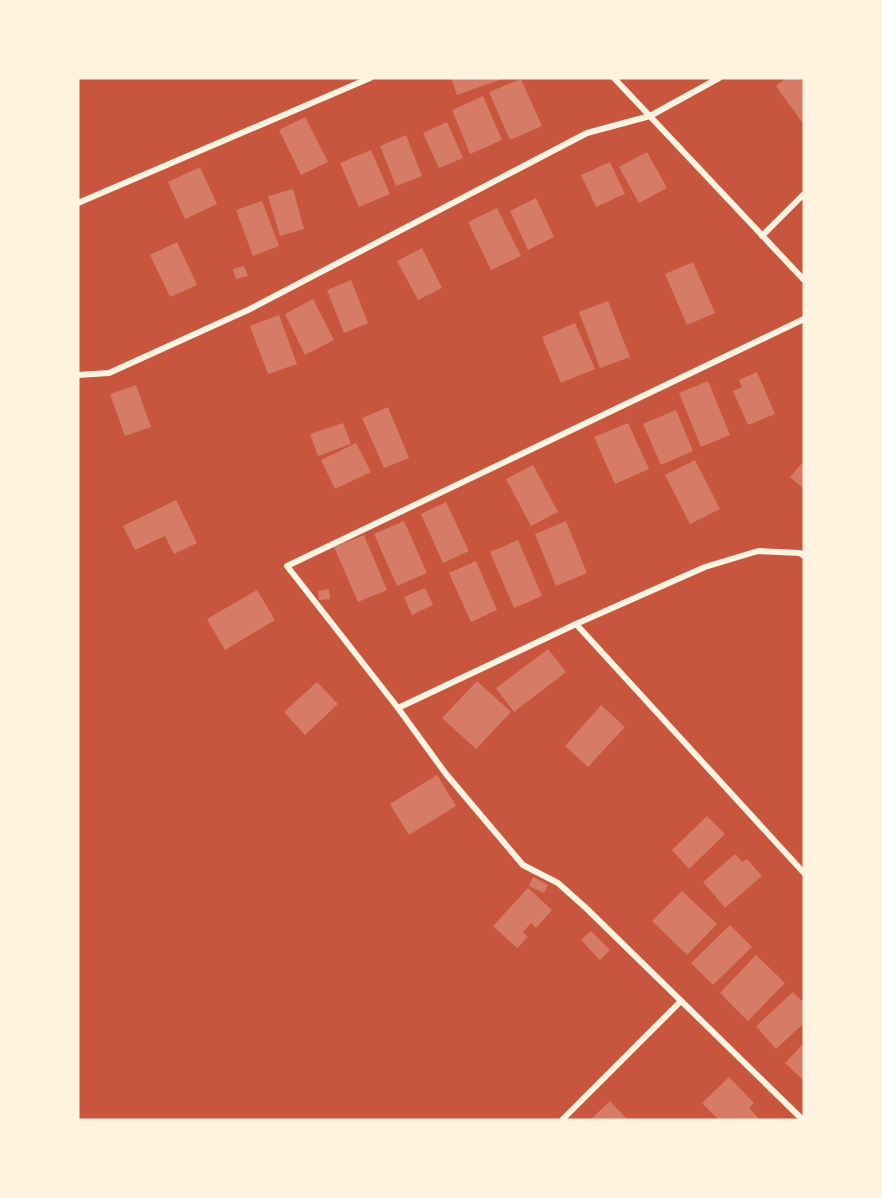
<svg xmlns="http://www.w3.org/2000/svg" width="882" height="1198" font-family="Spectral,serif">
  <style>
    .building { fill: #d67c66 }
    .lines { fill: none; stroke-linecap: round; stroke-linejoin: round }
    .minor { stroke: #fff3e0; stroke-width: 6 }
  </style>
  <rect width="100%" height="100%" fill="#c8553d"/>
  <!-- building -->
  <g class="building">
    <polygon points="451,78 505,78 457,95"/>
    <polygon points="786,78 800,78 804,83 804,125 776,86"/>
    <polygon points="521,79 542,126 510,140 489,92"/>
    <polygon points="483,96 502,140 470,154 452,110"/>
    <polygon points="305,117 328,162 301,175 279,130"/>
    <polygon points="447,122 463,158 439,168 423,133"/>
    <polygon points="406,135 422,176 396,186 380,146"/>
    <polygon points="371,150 390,194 359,207 340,163"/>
    <polygon points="647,152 667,188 639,203 619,167"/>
    <polygon points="610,162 625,194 596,207 581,175"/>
    <polygon points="200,167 217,204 185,219 168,182"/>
    <polygon points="293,189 304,229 280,236 268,196"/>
    <polygon points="536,198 554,237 528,250 510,211"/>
    <polygon points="262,201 279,246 253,256 236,210"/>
    <polygon points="497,208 521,256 491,270 468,222"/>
    <polygon points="177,242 197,285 170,297 150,255"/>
    <polygon points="422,248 442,288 418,300 397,261"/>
    <polygon points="693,262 715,313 687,325 665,274"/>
    <polygon points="244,266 248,276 236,279 233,269"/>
    <polygon points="351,280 368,323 344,333 327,290"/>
    <polygon points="313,299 334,340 305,355 285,314"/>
    <polygon points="608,301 630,357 600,368 579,312"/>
    <polygon points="279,315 297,364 268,374 250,326"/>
    <polygon points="575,323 595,369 561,383 542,337"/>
    <polygon points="757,372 775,414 748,425 733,391 742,387 739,380"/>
    <polygon points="708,381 730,435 701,447 679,393"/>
    <polygon points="136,385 151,427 125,436 110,394"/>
    <polygon points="388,407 409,458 384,468 362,418"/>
    <polygon points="676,410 693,451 661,465 643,424"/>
    <polygon points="343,423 351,444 318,456 310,434"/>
    <polygon points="628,423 649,469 615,484 594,437"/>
    <polygon points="356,443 371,472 335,489 321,460"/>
    <polygon points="695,460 720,509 690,524 665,475"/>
    <polygon points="804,461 804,489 790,477"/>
    <polygon points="533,465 558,512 531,526 506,479"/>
    <polygon points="176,500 197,543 174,554 165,536 135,550 123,526"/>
    <polygon points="446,502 469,551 443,563 421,514"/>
    <polygon points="404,521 427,573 397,586 374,534"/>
    <polygon points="566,521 587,573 556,586 535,534"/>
    <polygon points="364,535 387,590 358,602 334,547"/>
    <polygon points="518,540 542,596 514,608 490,552"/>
    <polygon points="476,561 497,610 471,622 449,573"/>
    <polygon points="425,588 433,605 412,615 404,597"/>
    <polygon points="329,589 330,599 319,600 318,591"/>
    <polygon points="257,590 275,620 225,650 207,619"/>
    <polygon points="548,649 566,672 514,712 496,688"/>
    <polygon points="477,681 511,712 476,749 442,718"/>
    <polygon points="317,682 338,704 305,735 284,712"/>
    <polygon points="601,705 625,727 588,767 565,746"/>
    <polygon points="437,775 456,806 409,835 390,804"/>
    <polygon points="707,816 725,834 689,869 672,850"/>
    <polygon points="735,854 742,862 747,859 762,876 725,908 703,882"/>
    <polygon points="533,877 548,885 544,893 529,886"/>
    <polygon points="528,888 552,910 536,928 531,923 523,932 528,937 517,948 493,926"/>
    <polygon points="682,891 717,924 687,955 652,921"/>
    <polygon points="730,925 752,947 713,985 691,963"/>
    <polygon points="591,931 610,950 600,960 581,940"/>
    <polygon points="756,955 785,983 748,1021 720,993"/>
    <polygon points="793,992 804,1003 804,1023 776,1049 756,1026"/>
    <polygon points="804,1043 804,1081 785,1063"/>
    <polygon points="729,1077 754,1103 749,1108 760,1120 719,1120 702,1103"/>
    <polygon points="610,1101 628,1120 590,1120"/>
  </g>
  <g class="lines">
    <!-- minor -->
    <g class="minor">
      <polyline points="614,78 804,280"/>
      <polyline points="78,203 370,78"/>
      <polyline points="762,236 804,194"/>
      <polyline points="78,375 109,373 248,310 587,133 650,116 719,78"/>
      <polyline points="576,624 705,567 758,551 800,553 804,556"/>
      <polyline points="398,708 287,566 804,319"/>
      <polyline points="562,1120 681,1001"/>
      <polyline points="803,1120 586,908 558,883 523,865 446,774 398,708 576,624 804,873"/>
    </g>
  </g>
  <!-- border -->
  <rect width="882" height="1198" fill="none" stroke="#fff3e0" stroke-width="159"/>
</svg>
